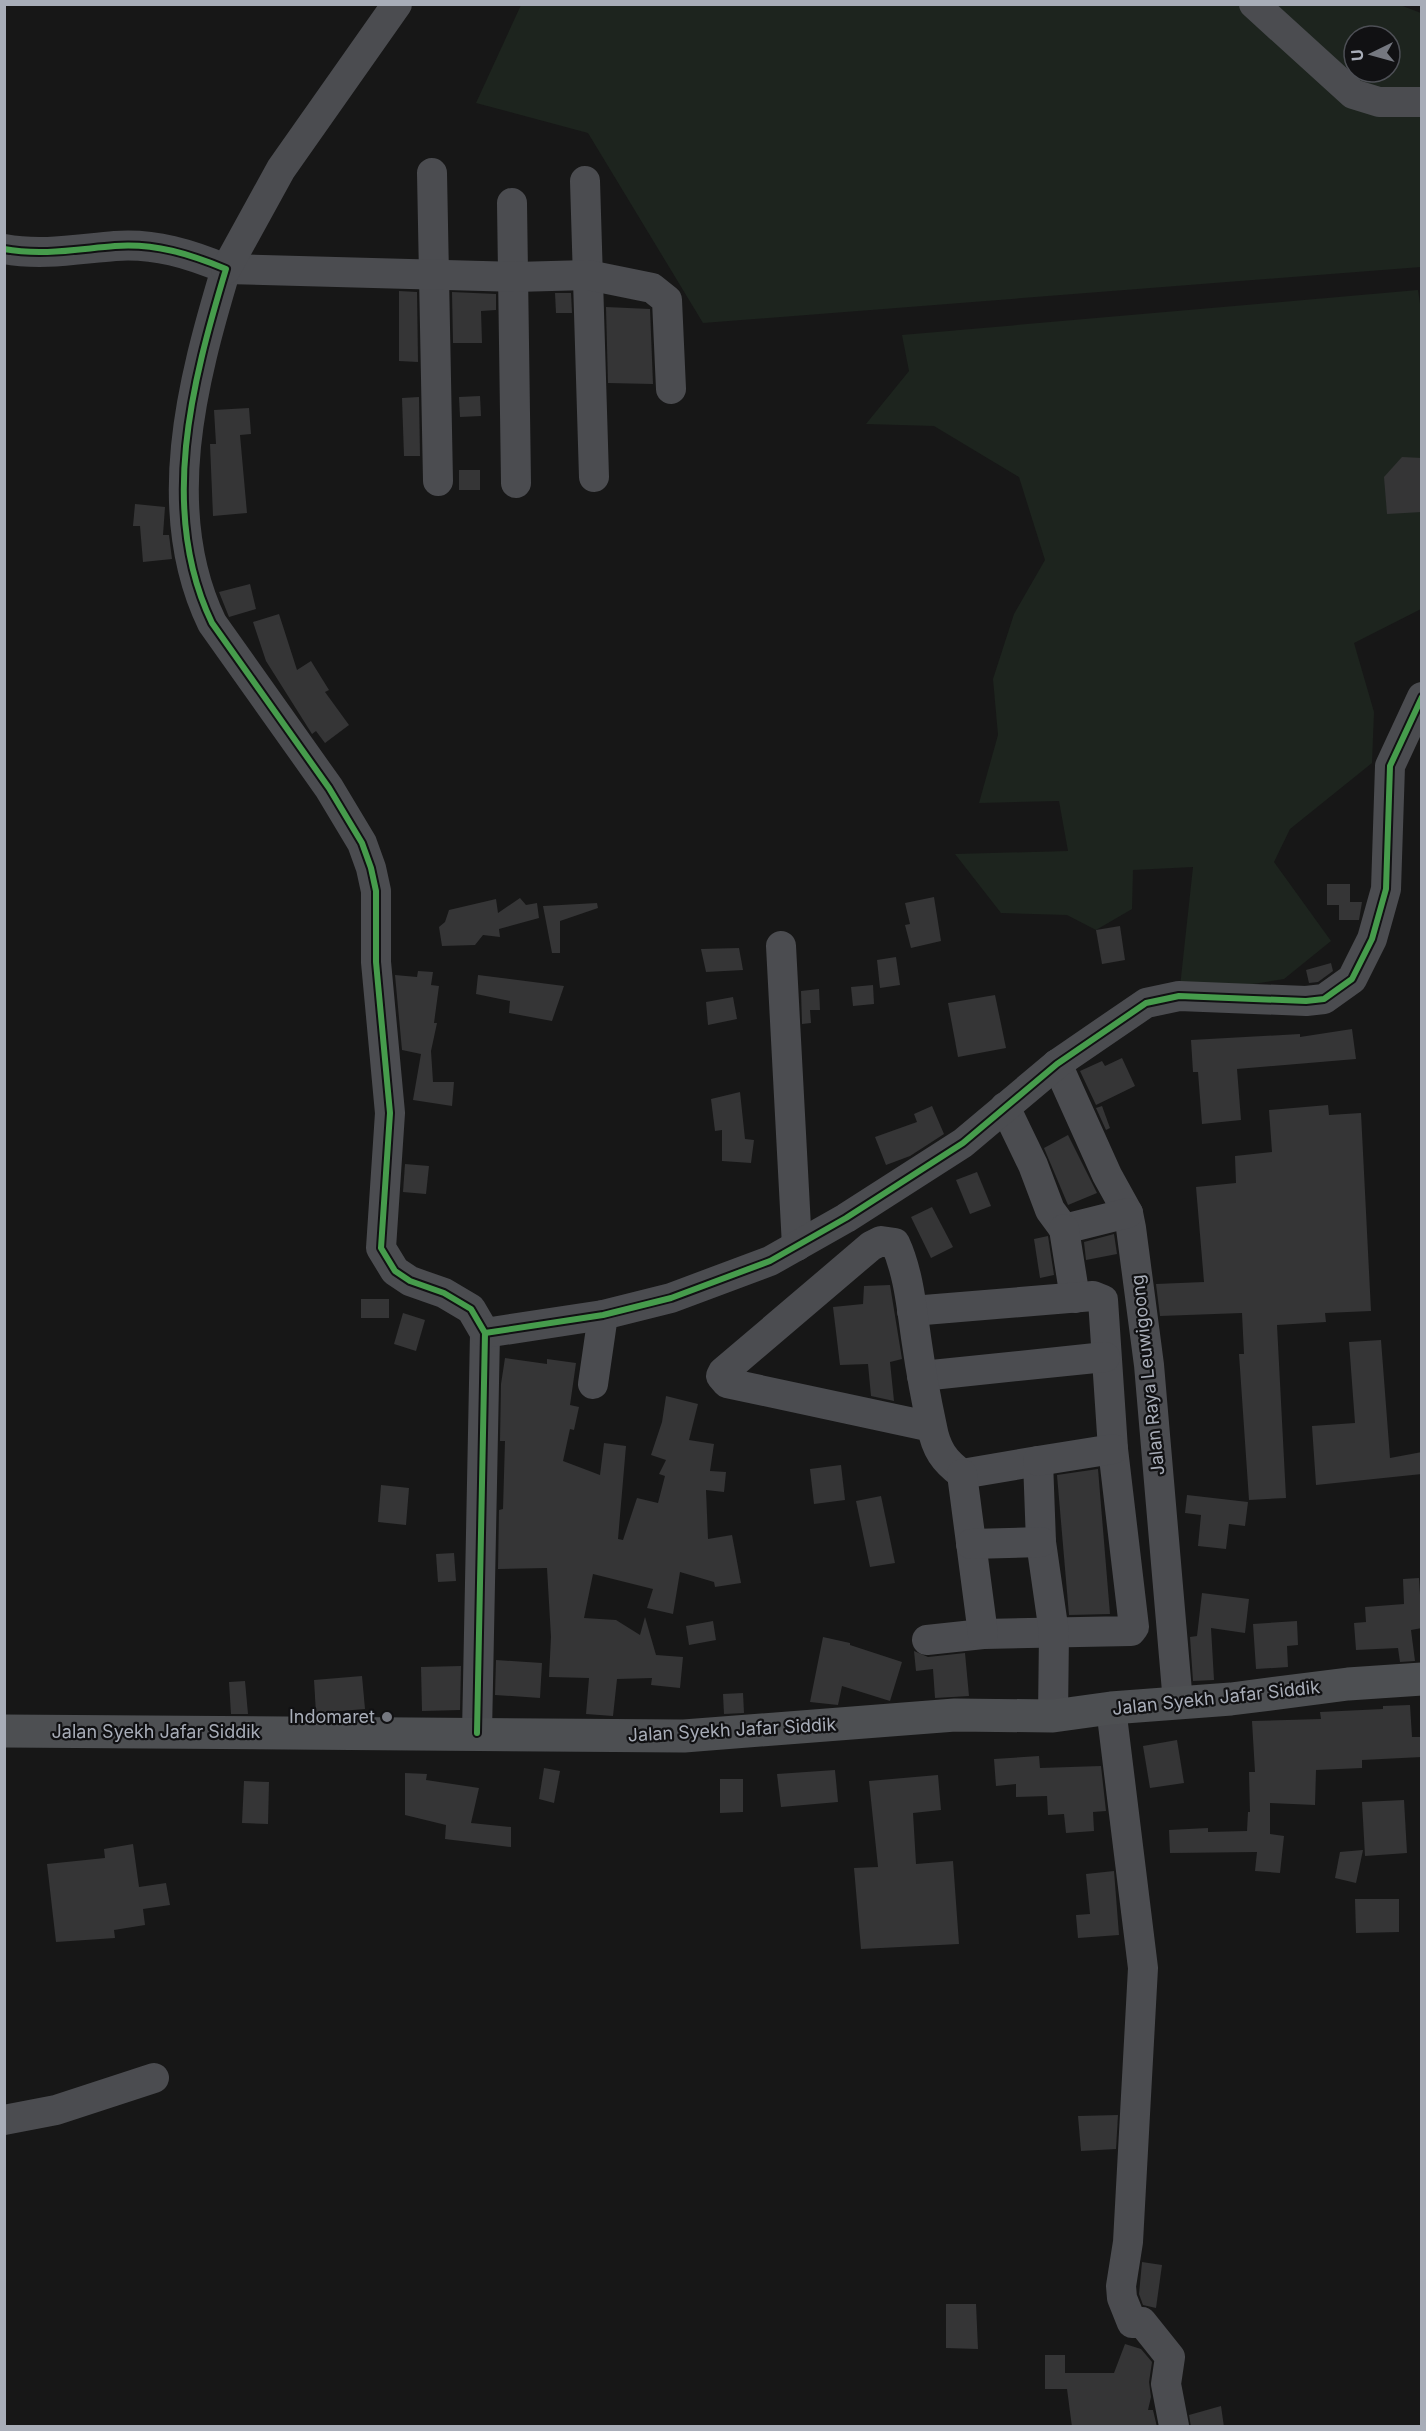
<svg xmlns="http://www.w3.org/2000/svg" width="1426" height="2431" font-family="Inter,sans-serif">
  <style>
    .green { fill: #1d241e; fill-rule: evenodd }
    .building { fill: #353536 }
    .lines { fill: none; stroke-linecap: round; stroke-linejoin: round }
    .minor { stroke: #4b4c50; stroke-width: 30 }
    .major { stroke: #4d4f52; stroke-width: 33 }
    .cycleway-casing { stroke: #111113; stroke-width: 10 }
    .cycleway { stroke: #469c4c; stroke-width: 6 }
    .poi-dot { fill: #757880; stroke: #111113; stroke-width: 2 }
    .labels { text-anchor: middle; stroke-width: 4.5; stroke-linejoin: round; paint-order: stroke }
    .street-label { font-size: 18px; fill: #a8adb8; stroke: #111113 }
    .poi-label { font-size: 18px; fill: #a8adb8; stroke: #111113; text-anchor: end }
  </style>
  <rect width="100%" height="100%" fill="#171717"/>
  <!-- green -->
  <g class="green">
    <path d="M521,5H1400L1421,13V267L703,323L588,133L476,103ZM1354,36H1390V72H1354Z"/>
    <polygon points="1418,290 1422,317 1421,609 1354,643 1374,712 1372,763 1290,829 1274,862 1331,941 1284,979 1179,996 1193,867 1133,870 1132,909 1096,930 1067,915 1001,913 955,854 1068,851 1059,801 979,803 998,735 993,679 1014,614 1045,560 1019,477 934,426 866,424 909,371 902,335"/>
  </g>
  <!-- building -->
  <g class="building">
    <polygon points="399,291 417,292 418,362 399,361"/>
    <polygon points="452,292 496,294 496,310 481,311 482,343 453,343"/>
    <polygon points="555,293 571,293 572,313 556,313"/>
    <polygon points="606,307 650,309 653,384 608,383"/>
    <polygon points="480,396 481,416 460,417 459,397"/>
    <polygon points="419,397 420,456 404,456 402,398"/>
    <polygon points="249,408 251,434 240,435 247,513 213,516 210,444 216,444 214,410"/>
    <polygon points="1402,457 1422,458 1422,512 1387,514 1384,477"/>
    <rect x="459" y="470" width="21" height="20"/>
    <polygon points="135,504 165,507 163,535 169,535 172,559 143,562 140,526 133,526"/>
    <polygon points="250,584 256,609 229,617 219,592"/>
    <polygon points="279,614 297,670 311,661 329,690 325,692 349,725 325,743 316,731 312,734 266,661 253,622"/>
    <polygon points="1327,884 1350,884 1350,902 1362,902 1359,920 1339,920 1339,905 1327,905"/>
    <polygon points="934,897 941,941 911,948 905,925 910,924 905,903"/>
    <polygon points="520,898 526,905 537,903 539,918 499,929 500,937 483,935 475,945 442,946 439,927 445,922 449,910 496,899 498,913"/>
    <polygon points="597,903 598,908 560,921 560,953 552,953 543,906"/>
    <polygon points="1120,926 1125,960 1102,964 1096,930"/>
    <polygon points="739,948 743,970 706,972 701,949"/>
    <polygon points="896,957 900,985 880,988 877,960"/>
    <polygon points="1331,963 1333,971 1318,982 1309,983 1306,970"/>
    <polygon points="418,971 433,972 431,985 439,986 434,1023 437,1023 431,1051 433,1082 454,1082 452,1106 413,1100 421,1054 402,1050 395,975 417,977"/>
    <polygon points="478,975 564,986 552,1021 509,1013 510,1001 476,994"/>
    <polygon points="873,985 874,1004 853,1006 851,987"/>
    <polygon points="819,989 820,1010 810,1010 811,1023 802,1024 801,991"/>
    <polygon points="995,995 1006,1048 958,1057 948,1003"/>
    <polygon points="733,997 737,1019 708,1025 706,1002"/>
    <polygon points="1352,1029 1356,1059 1237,1069 1241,1120 1202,1124 1198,1072 1193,1072 1191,1040 1300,1034 1300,1037"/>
    <polygon points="1122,1058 1135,1086 1096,1105 1080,1071 1102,1061 1105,1066"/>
    <polygon points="740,1092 745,1139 754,1140 751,1163 722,1161 722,1130 715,1131 711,1099"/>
    <polygon points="1328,1105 1329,1115 1361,1113 1371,1311 1325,1313 1326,1322 1277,1325 1286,1498 1249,1500 1239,1354 1244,1354 1242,1313 1160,1316 1156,1284 1204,1282 1196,1187 1236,1183 1235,1156 1272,1152 1269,1110"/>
    <polygon points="932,1106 944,1134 910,1156 886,1165 875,1137 917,1122 914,1114"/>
    <polygon points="1102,1106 1110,1128 1106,1130 1096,1108"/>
    <polygon points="1068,1135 1097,1193 1068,1205 1044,1148"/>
    <polygon points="405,1164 429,1166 426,1194 403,1192"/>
    <polygon points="977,1172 991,1206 970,1214 956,1180"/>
    <polygon points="932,1207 953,1247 931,1258 911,1217"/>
    <polygon points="1114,1234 1117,1254 1086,1260 1084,1242"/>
    <polygon points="1048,1236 1054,1275 1040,1278 1034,1239"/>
    <polygon points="890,1285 902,1359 890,1362 894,1401 871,1396 868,1364 840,1365 833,1307 863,1304 864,1286"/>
    <rect x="361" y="1299" width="28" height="19"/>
    <polygon points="403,1313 425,1320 416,1351 394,1344"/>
    <polygon points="1381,1340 1390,1458 1422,1452 1422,1474 1316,1485 1312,1426 1355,1423 1349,1342"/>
    <polygon points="505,1358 547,1364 547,1359 576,1363 570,1405 579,1407 574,1430 570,1429 563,1461 600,1475 604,1443 626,1446 618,1539 623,1540 637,1498 658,1503 665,1476 659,1474 666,1460 651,1455 662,1422 666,1396 698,1404 689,1440 714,1444 710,1471 726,1472 724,1492 706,1490 708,1539 732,1535 741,1583 715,1587 714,1582 680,1572 673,1614 647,1608 653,1589 593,1574 584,1618 616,1620 640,1635 645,1617 656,1655 683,1657 680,1688 651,1685 652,1678 617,1679 613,1716 586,1714 589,1678 549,1677 551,1637 547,1568 498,1569 499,1510 503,1509 505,1441 500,1441 501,1384"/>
    <polygon points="841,1465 845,1500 814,1504 810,1469"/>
    <polygon points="1098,1469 1110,1614 1069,1615 1057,1475"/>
    <polygon points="381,1485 409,1488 406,1525 378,1522"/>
    <polygon points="1187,1495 1248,1502 1245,1526 1229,1524 1226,1549 1198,1546 1201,1515 1185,1513"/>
    <polygon points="881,1496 895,1563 870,1567 856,1501"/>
    <polygon points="454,1553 456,1581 438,1582 436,1554"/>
    <polygon points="1419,1578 1422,1628 1411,1630 1415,1661 1400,1662 1398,1648 1356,1650 1354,1623 1366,1622 1365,1607 1404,1604 1403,1579"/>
    <polygon points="1202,1593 1249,1599 1245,1633 1211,1628 1214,1680 1193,1681 1190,1637 1197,1636"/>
    <polygon points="713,1621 716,1640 689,1645 686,1626"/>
    <polygon points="1297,1621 1298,1645 1287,1646 1288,1667 1256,1669 1253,1624"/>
    <polygon points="823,1637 850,1643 850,1645 902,1662 890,1701 842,1686 838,1705 810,1702"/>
    <polygon points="914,1651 928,1657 965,1653 969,1696 935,1698 933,1669 916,1671"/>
    <polygon points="496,1660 542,1663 540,1698 495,1695"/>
    <polygon points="461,1666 460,1710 422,1711 421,1667"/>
    <polygon points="362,1676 365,1709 316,1713 314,1680"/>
    <polygon points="245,1681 248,1714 231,1714 229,1682"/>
    <polygon points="743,1693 744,1713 724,1714 723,1694"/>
    <polygon points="1410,1705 1412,1737 1422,1737 1422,1757 1362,1760 1362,1768 1316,1770 1315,1805 1270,1803 1270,1834 1284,1836 1280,1873 1255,1871 1257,1852 1170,1853 1169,1830 1208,1828 1208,1832 1247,1831 1248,1812 1250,1812 1249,1772 1255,1772 1252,1721 1321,1719 1320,1712 1383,1709 1383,1706"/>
    <polygon points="1177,1740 1184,1783 1150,1788 1143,1746"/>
    <polygon points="1039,1756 1040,1768 1101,1766 1106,1811 1093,1812 1094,1831 1066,1833 1064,1814 1048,1815 1047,1796 1016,1797 1016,1784 996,1786 994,1759"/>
    <polygon points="544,1768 560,1771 554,1803 539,1799"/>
    <polygon points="835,1770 838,1802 781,1807 777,1774"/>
    <polygon points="405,1773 427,1774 426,1780 479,1788 471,1823 511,1827 511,1847 445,1839 446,1825 405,1815"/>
    <polygon points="938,1775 941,1810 913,1813 916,1864 953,1861 959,1944 861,1949 854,1868 878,1867 869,1781"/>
    <polygon points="720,1779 743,1779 743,1812 720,1813"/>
    <polygon points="244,1781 269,1782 268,1824 242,1823"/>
    <polygon points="1404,1800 1407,1853 1365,1856 1362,1802"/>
    <polygon points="133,1844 139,1887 166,1883 170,1905 143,1909 145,1925 114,1930 115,1938 56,1942 47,1864 105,1858 104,1849"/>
    <polygon points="1363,1850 1356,1883 1335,1878 1340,1852"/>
    <polygon points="1114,1871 1119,1935 1078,1938 1076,1915 1090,1914 1086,1874"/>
    <polygon points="1355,1899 1399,1899 1399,1932 1356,1933"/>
    <polygon points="1118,2115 1116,2149 1081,2151 1078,2116"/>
    <polygon points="1142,2262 1162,2265 1156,2308 1143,2305 1139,2294"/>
    <polygon points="946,2304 976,2304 978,2349 946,2348"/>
    <polygon points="1125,2344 1141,2349 1152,2362 1149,2382 1151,2397 1148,2410 1153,2410 1157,2427 1072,2427 1067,2389 1045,2389 1045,2355 1065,2355 1065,2373 1114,2373"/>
    <polygon points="1221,2406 1224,2427 1191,2427 1189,2415"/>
  </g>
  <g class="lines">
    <!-- minor -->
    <g class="minor">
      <polyline points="1254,4 1353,94 1379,102 1422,102"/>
      <polyline points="432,173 438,481"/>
      <polyline points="585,181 594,477"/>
      <polyline points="512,203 516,483"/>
      <path d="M4,249C42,256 78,249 115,246C155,243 190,254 226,269C192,382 158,511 212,623L329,788L362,843L371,868L376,891V962L390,1113L381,1248L395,1271L410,1281L444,1293L471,1309L485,1333L477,1733"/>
      <polyline points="226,269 515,277 588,275 652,288 667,300 671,389"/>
      <polyline points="226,269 281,169 397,4"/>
      <polyline points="781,946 797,1246"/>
      <polyline points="1057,1064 1107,1175 1128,1213 1131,1228 1149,1365 1178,1703"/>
      <polyline points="1005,1107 1033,1165 1050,1210 1064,1229 1128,1213"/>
      <polyline points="1064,1229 1075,1298"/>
      <polyline points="912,1311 1093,1296 1103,1300 1113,1449 1134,1627 1131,1631 983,1634 927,1640"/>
      <polyline points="485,1333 603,1315 671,1298 770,1261 846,1218 963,1143 1057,1064 1146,1003 1179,996 1306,1001 1324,999 1352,979 1372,939 1386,889 1390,766 1422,697"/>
      <polyline points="922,1376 1105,1357"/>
      <polyline points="593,1384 603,1315"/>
      <path d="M932,1427L727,1383L721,1376L723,1372L871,1246L881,1241L895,1243C909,1273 912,1311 917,1344C921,1372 926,1399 932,1427C936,1449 944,1461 962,1474L1038,1461L1041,1542L1054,1633L1053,1716"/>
      <polyline points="1038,1461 1113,1449"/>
      <polyline points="962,1474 983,1634"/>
      <polyline points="971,1544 1041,1542"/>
      <polyline points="1111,1708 1143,1968 1128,2242 1121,2286 1122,2298 1132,2323 1142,2322 1170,2357 1166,2384 1174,2426"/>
      <polyline points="4,2120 56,2110 154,2078"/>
    </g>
    <!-- major -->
    <polyline class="major" points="4,1731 684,1736 955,1715 1053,1716 1111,1708 1231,1699 1348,1684 1422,1679"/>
    <defs>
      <g id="cycleway">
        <path d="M4,249C42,256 78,249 115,246C155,243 190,254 226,269C192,382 158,511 212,623L329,788L362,843L371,868L376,891V962L390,1113L381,1248L395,1271L410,1281L444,1293L471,1309L485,1333L477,1733"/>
        <polyline points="485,1333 603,1315 671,1298 770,1261 846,1218 963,1143 1057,1064 1146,1003 1179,996 1306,1001 1324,999 1352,979 1372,939 1386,889 1390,766 1422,697"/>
      </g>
    </defs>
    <!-- cycleway casing -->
    <use href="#cycleway" class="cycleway-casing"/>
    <!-- cycleway -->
    <use href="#cycleway" class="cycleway"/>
  </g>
  <!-- markers -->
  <circle class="poi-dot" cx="387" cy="1717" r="6"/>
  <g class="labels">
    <!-- street labels -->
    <g class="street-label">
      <text transform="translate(1148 1375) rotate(-96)" y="6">Jalan Raya Leuwigoong</text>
      <text transform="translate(1216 1698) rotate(-6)" y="6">Jalan Syekh Jafar Siddik</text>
      <text transform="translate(732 1730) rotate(-3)" y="6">Jalan Syekh Jafar Siddik</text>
      <text x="156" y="1738">Jalan Syekh Jafar Siddik</text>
    </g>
    <!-- poi labels -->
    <g class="poi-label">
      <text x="375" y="1723">Indomaret</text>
    </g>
  </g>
  <!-- border -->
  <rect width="1426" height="2431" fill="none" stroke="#a8adb8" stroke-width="12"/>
  <!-- north arrow -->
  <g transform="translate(1372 54) rotate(265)"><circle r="28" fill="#111113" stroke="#4d4f55" stroke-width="1.5"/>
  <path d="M0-4.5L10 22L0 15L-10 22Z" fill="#757880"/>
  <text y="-9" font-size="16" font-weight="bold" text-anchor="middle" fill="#a8adb8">U</text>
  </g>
</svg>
